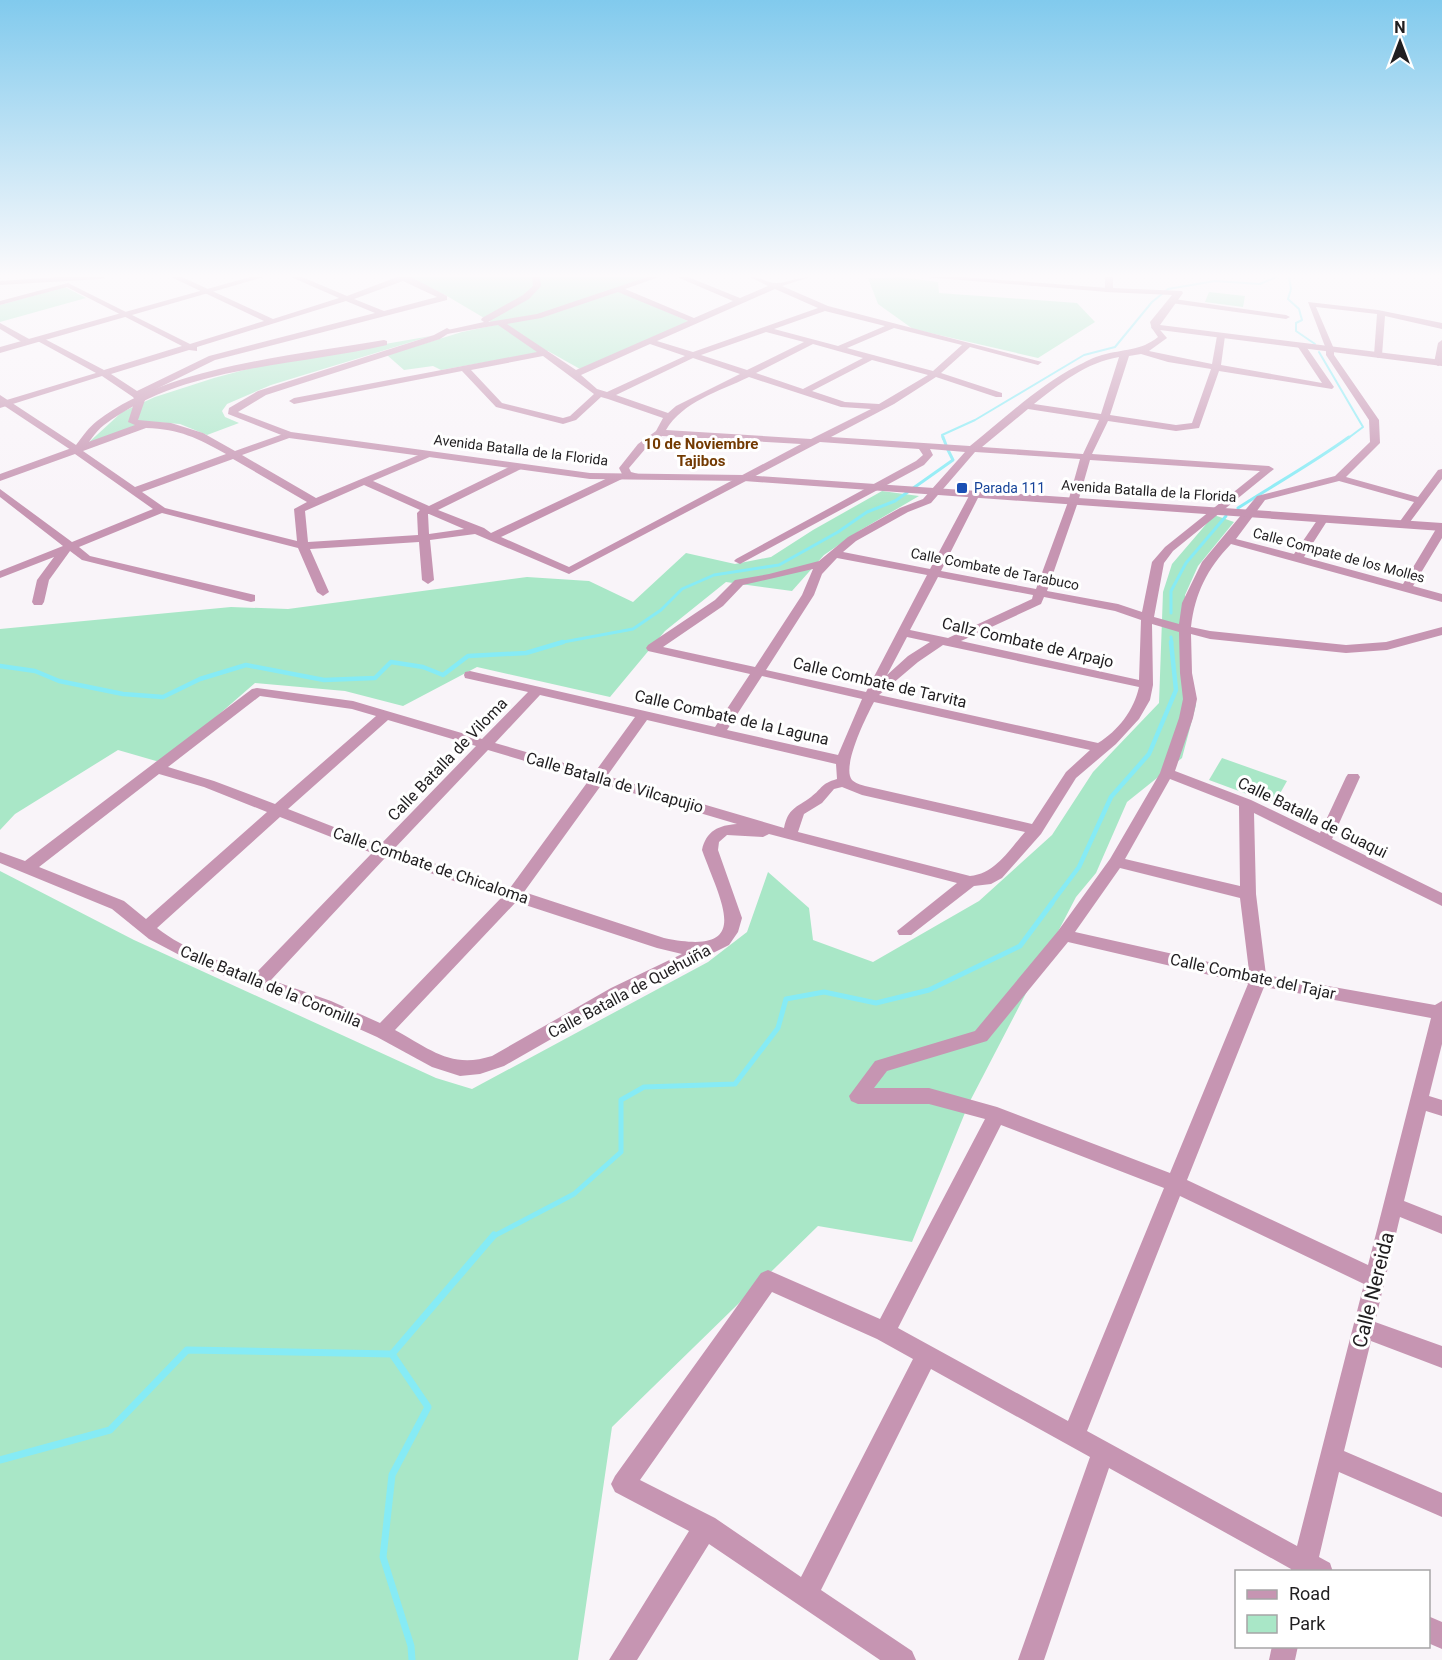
<svg xmlns="http://www.w3.org/2000/svg" width="1442" height="1660" font-family="Roboto,sans-serif">
  <style>
    .green { fill: #a9e7c7 }
    .lines { fill: none; stroke-linecap: round; stroke-linejoin: round }
    .stream-far4 { stroke: #86ebf5; stroke-width: 2 }
    .stream-far3 { stroke: #86ebf5; stroke-width: 3 }
    .stream-far2 { stroke: #86ebf5; stroke-width: 4.5 }
    .stream-far1 { stroke: #86ebf5; stroke-width: 5 }
    .stream { stroke: #86ebf5; stroke-width: 7 }
    .minor { fill: #c695b2; fill-rule: evenodd }
    .tertiary { fill: #c695b2; fill-rule: evenodd }
    .transit-dot { fill: #1a4fb4; stroke: #fff; stroke-width: 2 }
    .labels { text-anchor: middle; stroke-width: 6; stroke-linejoin: round; paint-order: stroke }
    .far-street-label { font-size: 14px; fill: #201e20; stroke: #fff }
    .far-transit-label { font-size: 14px; fill: #164399; stroke: #fff; text-anchor: start }
    .far-neighbourhood-label { font-size: 15px; font-weight: bold; fill: #733a02; stroke: #fff }
    .street-label { font-size: 16px; fill: #201e20; stroke: #fff }
    .near-street-label { font-size: 20px; fill: #201e20; stroke: #fff }
  </style>
  <rect width="100%" height="100%" fill="#f9f4f9"/>
  <!-- green -->
  <g class="green">
    <polygon points="409,277 646,277 615,289 690,322 580,369 548,351 441,370 433,366 404,370 387,355 462,332 496,325 447,296"/>
    <polygon points="900,277 938,282 939,293 1077,303 1095,322 1038,358 913,329 878,304 868,278"/>
    <polygon points="65,287 86,298 0,322 0,305"/>
    <polygon points="1209,292 1245,296 1243,307 1205,302"/>
    <polygon points="431,336 271,385 227,404 222,411 225,417 239,423 207,435 180,424 154,422 87,444 122,412 155,397 214,378 259,366"/>
    <polygon points="882,491 919,496 859,531 824,555 792,591 726,582 665,631 610,697 477,667 403,706 345,691 255,683 163,763 118,750 15,814 0,830 0,629 231,607 288,609 527,577 589,581 633,602 686,553 735,564 771,557 813,530"/>
    <polygon points="1214,515 1234,522 1198,566 1185,595 1185,655 1196,705 1182,758 1127,802 1096,873 1076,897 969,1103 912,1242 818,1226 612,1427 578,1660 0,1660 0,871 134,940 436,1078 472,1089 708,962 747,932 768,872 809,908 813,940 873,962 979,901 1052,835 1093,772 1159,703 1163,592 1172,564"/>
    <polygon points="1222,758 1287,781 1274,804 1209,780"/>
  </g>
  <g class="lines">
    <!-- stream-far4 -->
    <g class="stream-far4">
      <polyline points="1289,277 1291,289 1288,299 1299,309 1302,320 1296,323 1296,331 1315,344"/>
      <polyline points="1319,352 1363,427 1347,439"/>
      <polyline points="943,439 942,435 975,420 1084,355 1115,347 1152,302 1168,289 1215,281 1260,284 1276,277"/>
    </g>
    <!-- stream-far3 -->
    <g class="stream-far3">
      <polyline points="943,437 946,445"/>
      <path d="M1238,508C1275,484 1313,463 1349,437"/>
      <polyline points="1171,613 1171,591 1186,563 1226,516"/>
      <polyline points="1171,637 1172,643"/>
      <polyline points="558,643 633,629 661,610 682,589 714,575 779,565 838,532 867,512 895,501 953,460 948,450"/>
    </g>
    <!-- stream-far2 -->
    <g class="stream-far2">
      <polyline points="0,666 35,671 59,681 123,694 163,697 200,679 246,665 324,680 375,678 391,662 423,667 443,675 468,656 526,653 563,642"/>
      <polyline points="1051,904 1079,867 1111,797 1149,754 1176,690 1171,642"/>
    </g>
    <!-- stream-far1 -->
    <polyline class="stream-far1" points="492,1237 574,1194 621,1152 621,1100 644,1087 735,1084 778,1028 786,999 824,992 876,1003 929,990 1020,946 1052,903"/>
    <!-- stream -->
    <g class="stream">
      <polyline points="392,1354 428,1407 392,1475 383,1557 411,1646 412,1660"/>
      <polyline points="0,1460 110,1430 187,1350 392,1354 494,1235"/>
    </g>
    <!-- minor -->
    <g class="minor">
      <polygon points="58,277 105,277 101,279 0,285 0,281"/>
      <path d="M171,277H182L273,319L339,298L291,277H302L347,296L397,277H411L447,296V300L215,360L142,396L145,400L138,420L171,423L203,433L235,451L286,433H292V437L242,455L316,498L428,451L433,454L432,456L373,481L429,506L513,465H521V469L438,510L484,528L491,533L614,475H622V479L501,537L569,567L801,444L662,436L646,448L629,468L631,472L642,475V479L623,476L619,468L638,444L656,431L663,418L608,399L601,397L576,420L563,424L496,407L462,371L294,404L289,401L294,398L537,352L498,325L447,334L443,331L484,322L481,320L482,318L523,295L533,286L532,277H540L541,286L529,299L488,322L537,314L647,277H659L625,289L694,318L733,301L677,277H688L740,298L768,286L750,277C761,277 766,282 775,283C782,284 799,277 810,277L782,286L828,306L1042,362L1038,365L970,347L941,373L1002,393V397H996L936,377L894,404L831,437L970,446C1004,419 1038,386 1077,366C1085,362 1094,357 1102,355C1123,349 1141,351 1158,337L1151,327L1155,324L1167,338L1149,351L1212,364L1217,336L1221,333L1225,336L1221,365L1322,383L1298,347L1305,345L1334,387L1332,389L1219,371L1199,428L1176,431L1108,421L1092,454L1269,466L1274,469L1173,551L1164,563L1154,617L1179,624L1182,603L1202,562L1257,496L1335,476L1370,442L1369,420L1326,355V349L1308,302L1378,310L1442,323V329L1385,316L1382,355L1378,358L1374,355L1377,314L1316,307L1334,349V355L1379,420L1380,443L1346,477L1418,497L1438,470L1442,469V479L1407,526H1399L1398,524L1414,502L1339,481L1265,500L1236,539L1294,554L1320,516H1328L1329,518L1304,557L1403,584L1436,529L1442,526V538L1413,586L1442,594V602L1231,544C1207,569 1195,593 1191,627L1210,631L1346,645L1386,642L1442,627V635L1387,650L1346,653L1210,639L1191,634L1192,673L1197,699L1193,718L1175,771L1251,800L1320,833L1346,777L1348,774H1358L1360,777L1332,839L1442,893V906L1254,813L1256,894L1266,975L1435,1005L1442,1001V1044L1429,1096L1442,1100V1116L1426,1111L1404,1201L1442,1216V1234L1400,1217L1375,1322L1442,1346V1368L1371,1341L1344,1451L1442,1493V1517L1339,1472L1319,1557L1330,1563L1333,1572H1291V1569L1109,1468L1044,1660H1018L1090,1457L931,1369L821,1590L912,1651L916,1660H880L709,1544L637,1660H609L689,1531L615,1492L611,1484L615,1476L761,1273L768,1270L880,1319L985,1119L929,1104H858L851,1101L849,1096L875,1061L975,1031L1058,931L1110,859L1160,773L1179,718L1183,699L1180,673L1179,632L1152,624L1153,685L1150,700L1139,719L1116,744L1076,778L1041,834L1002,878L991,884L974,886L911,935H899L897,931L957,883L769,834L763,837L727,835L719,842L718,850L742,918L738,932L729,945L623,998L504,1066L480,1074L460,1076L432,1067L377,1037L319,1011L206,969L149,939L112,909L0,863V852L25,861L252,689L257,688L353,701L482,739L528,692L465,678L464,675L465,672L470,671L715,727L750,674L648,651L646,648L648,645L715,600L735,580L769,574L819,561L848,537L900,508L923,499L965,452L930,449L933,455L924,465L740,564L734,561L736,559L916,461L923,455L919,449L820,442L569,574L475,534L430,540L434,580L428,584L422,580L419,542L310,549L329,592L323,596L317,592L298,548L162,513L79,547L90,556L255,595V601L251,602L82,560L70,551L49,580L44,602L42,605H34L32,602L37,580L54,557L0,578V571L63,546L0,497V489L72,542L153,509L75,454L0,481V474L135,425L128,422L135,400L133,397L102,376L0,408V402L96,373L34,339L41,337L104,370L182,346L67,287L0,305V301L68,283L190,344L264,321ZM403,281L437,297L384,311L354,299ZM775,289L818,308L693,352L657,341ZM618,292L688,321L576,370L507,324L541,318ZM346,301L375,313L209,356L137,391L111,374L189,350L197,351V347ZM825,311L885,326L838,346L774,329ZM894,328L962,345L933,371L847,348ZM766,332L804,342L747,370L701,355ZM650,344L685,356L607,392L597,389L581,375ZM813,344L863,358L803,389L756,373ZM1141,354L1168,362L1211,369L1192,423L1176,425L1110,415L1129,356ZM543,356L594,394L570,416L563,418L502,403L471,370ZM1119,357L1101,414L1034,404C1059,384 1087,362 1119,357ZM693,358L740,374L676,406L668,413L616,395ZM872,360L928,375L879,404L845,402L812,391ZM749,377L841,407L871,409L811,439L666,430C682,402 720,391 749,377ZM1028,409L1099,420L1083,454L982,447ZM146,428C180,429 197,438 226,454L135,487L83,451ZM975,452L1080,459L1068,502L1036,589L941,571L980,494L975,491L970,494L930,569L843,552L856,541L908,512L931,503ZM233,459L307,502L294,509L297,541L165,508L142,492ZM1090,460L1260,471L1165,547L1152,562L1142,612L1118,604L1047,591L1078,502ZM364,485L420,510L417,513L418,535L308,542L305,511ZM428,514H429L464,529L429,534ZM837,558L927,575L866,692L766,670L814,595L822,574ZM813,569L802,595L755,667L663,647L723,606L743,585ZM938,577L1033,595L1032,599L948,638L910,630ZM1044,597L1115,611L1141,620L1139,680L961,641L1041,604ZM907,637L930,642L908,656L887,675ZM943,645L1139,687C1134,710 1118,731 1098,743L879,695L918,662ZM762,676L862,699L838,755L727,730ZM540,695L635,717L595,772L495,743ZM260,696L352,709L376,716L275,804L214,781L168,767ZM874,702L1090,750L1066,772L1032,824L865,786C861,785 855,783 852,780C841,767 867,715 874,702ZM388,720L476,746L380,845L288,809ZM647,720L836,764L837,779C820,784 823,788 811,797C796,808 788,808 784,828L607,776ZM488,750L589,780L510,888L393,850ZM159,774L204,787L267,812L146,919L124,901L39,867ZM1170,779L1239,806L1240,886L1125,859ZM602,784L737,824C719,825 706,831 702,850C721,903 755,957 664,938L524,892ZM842,787L862,795L1025,832C1009,850 995,874 970,876L798,832L804,814L822,803L834,789ZM280,817L372,853L255,974C222,962 185,950 157,928ZM385,858L502,897L380,1023L331,1001L271,980ZM1120,868L1240,898L1249,971L1075,932ZM516,902L657,948L682,954L611,988L492,1056C451,1069 430,1049 395,1030ZM1068,942L1248,984L1170,1173L997,1107L929,1088H874L887,1071L987,1041ZM1264,987L1431,1018L1368,1265L1187,1180ZM1001,1125L1164,1188L1068,1421L898,1328ZM1180,1196L1364,1284L1297,1546L1087,1431ZM772,1292L877,1339L913,1359L801,1577L715,1518L640,1480Z"/>
      <polygon points="924,277 963,277 1108,288 1112,290 1108,292"/>
      <polygon points="1174,299 1286,315 1290,317 1286,319 1171,303 1170,301"/>
      <polygon points="0,323 31,340 32,342 25,344 0,329"/>
      <polygon points="1442,340 1442,364 1438,366 1434,363 1438,343"/>
      <polygon points="1428,1616 1442,1622 1442,1649 1428,1643"/>
      <polygon points="1272,1646 1298,1646 1295,1660 1269,1660"/>
    </g>
    <!-- tertiary -->
    <g class="tertiary">
      <polygon points="250,277 264,277 0,353 0,347"/>
      <polygon points="1105,277 1113,277 1113,288 1182,291 1183,293 1160,325 1442,360 1442,366 1152,329 1150,322 1172,295 1105,292"/>
      <polygon points="447,328 452,331 440,339 266,395 238,412 291,432 590,473 744,475 1442,523 1442,531 744,481 590,479 289,438 228,414 229,408 258,391 434,335"/>
      <path d="M384,340L387,341V345C293,367 184,365 104,425C95,432 88,444 81,453L77,454L0,403V395L76,445C82,437 89,427 97,421C170,365 294,356 384,340Z"/>
    </g>
  </g>
  <!-- sky -->
  <linearGradient id="sky" x2="0" y2="1"><stop stop-color="#81caed"/><stop offset="0.54" stop-color="#fcfafc"/><stop offset="1" stop-color="#fcfafc" stop-opacity="0"/></linearGradient>
  <rect width="1442" height="510" fill="url(#sky)"/>
  <!-- markers -->
  <rect class="transit-dot" x="956" y="482" width="12" height="12" rx="3"/>
  <g class="labels">
    <!-- far-street labels -->
    <g class="far-street-label">
      <text transform="translate(521 450) rotate(7)" y="5">Avenida Batalla de la Florida</text>
      <text transform="translate(1149 491) rotate(4)" y="5">Avenida Batalla de la Florida</text>
      <text transform="translate(1339 555) rotate(15)" y="5">Calle Compate de los Molles</text>
      <text transform="translate(995 569) rotate(11)" y="5">Calle Combate de Tarabuco</text>
    </g>
    <!-- far-transit labels -->
    <g class="far-transit-label">
      <text x="974" y="493">Parada 111</text>
    </g>
    <!-- far-neighbourhood labels -->
    <g class="far-neighbourhood-label">
      <text x="701" y="449">10 de Noviembre<tspan x="701" dy="17">Tajibos</tspan></text>
    </g>
    <!-- street labels -->
    <g class="street-label">
      <text transform="translate(1028 642) rotate(13)" y="6">Callz Combate de Arpajo</text>
      <text transform="translate(880 682) rotate(13)" y="6">Calle Combate de Tarvita</text>
      <text transform="translate(732 717) rotate(13)" y="6">Calle Combate de la Laguna</text>
      <text transform="translate(447 759) rotate(-46)" y="6">Calle Batalla de Viloma</text>
      <text transform="translate(615 782) rotate(16)" y="6">Calle Batalla de Vilcapujio</text>
      <text transform="translate(1313 817) rotate(26)" y="6">Calle Batalla de Guaqui</text>
      <text transform="translate(431 865) rotate(19)" y="6">Calle Combate de Chicaloma</text>
      <text transform="translate(1253 976) rotate(12)" y="6">Calle Combate del Tajar</text>
      <text transform="translate(271 986) rotate(22)" y="6">Calle Batalla de la Coronilla</text>
      <text transform="translate(629 991) rotate(-28)" y="6">Calle Batalla de Quehuiña</text>
    </g>
    <!-- near-street labels -->
    <g class="near-street-label">
      <text transform="translate(1373 1290) rotate(-76)" y="7">Calle Nereida</text>
    </g>
  </g>
  <!-- legend -->
  <rect x="1235" y="1570" width="195" height="78" fill="#ffffff" stroke="#a6a5a6" stroke-width="1.5"/>
  <rect x="1247" y="1590" width="30" height="9" fill="#c695b2" stroke="#a6a5a6" stroke-width="1.5"/>
  <text x="1289" y="1600" font-size="18" fill="#201e20">Road</text>
  <rect x="1247" y="1615" width="30" height="18" fill="#a9e7c7" stroke="#a6a5a6" stroke-width="1.5"/>
  <text x="1289" y="1630" font-size="18" fill="#201e20">Park</text>
  <!-- north arrow -->
  <g transform="translate(1400 42)" stroke="#ffffff" stroke-width="4.5" paint-order="stroke">
  <path d="M0-4.5L10 22L0 15L-10 22Z" fill="#201e20"/>
  <text y="-9" font-size="16" font-weight="bold" text-anchor="middle" fill="#201e20">N</text>
  </g>
</svg>
